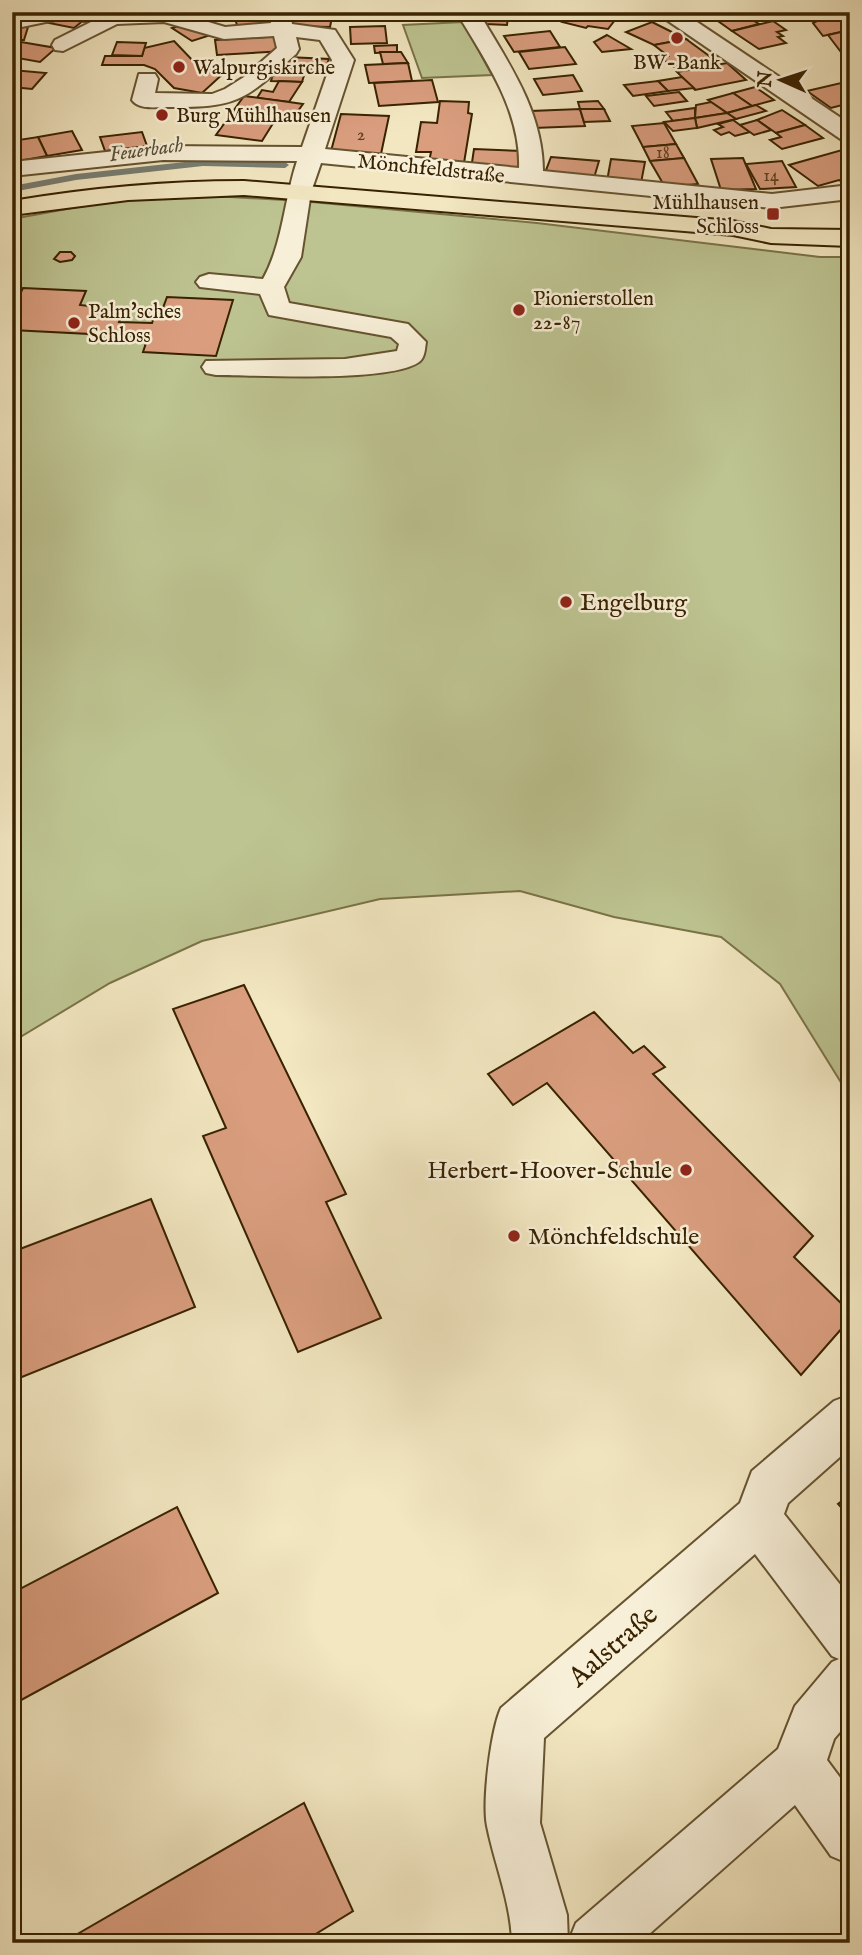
<svg xmlns="http://www.w3.org/2000/svg" width="862" height="1955" font-family="'IM FELL English',serif">
  <style>
    .green { fill: #bdc491; stroke: #7a7348; stroke-width: 2 }
    .lines { fill: none; stroke-linecap: round; stroke-linejoin: round }
    .stream { fill: #787e73; fill-rule: evenodd }
    .building { fill: #da9e7f; stroke: #382200; stroke-width: 2 }
    .minor-casing { stroke: #665330; stroke-width: 4 }
    .major-casing { stroke: #382200; stroke-width: 4 }
    .minor { fill: #f7efd7; fill-rule: evenodd }
    .major { fill: #f2e7c1; fill-rule: evenodd }
    .poi-dot { fill: #8f2418; stroke: #f7efd7; stroke-width: 2.5 }
    .labels { text-anchor: middle; stroke-width: 5; stroke-linejoin: round; paint-order: stroke }
    .far-number-label { font-size: 18px; fill: #604120 }
    .far-poi-label { font-size: 21px; fill: #382200; stroke: #f7efd7; text-anchor: start }
    .far-water-label { font-size: 21px; font-style: italic; fill: #585039; stroke: #f7efd7 }
    .far-street-label { font-size: 21px; fill: #382200; stroke: #f7efd7 }
    .poi-label { font-size: 24px; fill: #382200; stroke: #f7efd7; text-anchor: start }
    .near-street-label { font-size: 28px; fill: #382200; stroke: #f7efd7 }
  </style>
  <rect width="100%" height="100%" fill="#f2e7c1"/>
  <filter id="stains"><feTurbulence type="fractalNoise" baseFrequency=".00286" numOctaves="4"/><feColorMatrix values="0 0 0 0 .2 0 0 0 0 .09 0 0 0 0 .02 0 0 0 .5 -.17"/></filter>
  <radialGradient id="worn" r=".72"><stop offset=".6" stop-color="#630" stop-opacity="0"/><stop offset="1" stop-color="#630" stop-opacity=".3"/></radialGradient>
  <!-- green -->
  <g class="green">
    <polygon points="463,22 492,75 422,78 403,25"/>
    <polygon points="177,194 301,201 537,223 820,257 850,257 850,1097 780,984 721,937 614,917 520,891 380,899 202,941 110,983 12,1042 12,219 83,206"/>
  </g>
  <g class="lines">
    <!-- stream -->
    <polygon class="stream" points="203,160 285,162 289,165 285,168 203,166 76,180 12,192 12,186 76,174"/>
  </g>
  <!-- building -->
  <g class="building">
    <polygon points="268,12 274,27 239,30 233,14"/>
    <polygon points="295,12 333,12 330,27 292,26"/>
    <polygon points="485,12 546,12 545,19 508,17 507,25 486,24"/>
    <polygon points="570,12 605,12 619,15 608,29 588,26 586,28 562,22"/>
    <polygon points="740,12 746,16 753,15 759,19 754,21 759,24 732,31 708,14"/>
    <polygon points="61,14 85,19 74,28 49,23"/>
    <polygon points="842,17 844,20 850,20 850,30 823,36 813,23 823,18"/>
    <polygon points="194,21 214,34 192,41 172,28"/>
    <polygon points="773,21 786,30 777,32 783,36 778,37 786,43 759,49 732,31"/>
    <polygon points="652,22 686,39 654,45 626,32"/>
    <polygon points="385,26 387,43 351,44 350,27"/>
    <polygon points="12,27 28,27 24,40 12,40"/>
    <polygon points="850,30 850,64 828,35"/>
    <polygon points="550,31 560,47 514,52 504,36"/>
    <polygon points="607,35 631,49 602,52 594,42"/>
    <polygon points="284,36 286,51 217,55 215,40"/>
    <polygon points="686,39 712,58 674,67 661,58 668,56 654,45"/>
    <polygon points="174,41 194,62 202,60 212,70 225,72 202,93 174,88 155,69 144,65 102,65 105,56 142,56 144,48"/>
    <polygon points="21,42 56,48 40,62 12,57 12,49"/>
    <polygon points="117,42 146,43 142,56 112,55"/>
    <polygon points="397,45 397,52 375,53 374,46"/>
    <polygon points="565,47 576,64 529,69 519,52"/>
    <polygon points="380,52 401,52 408,63 383,64"/>
    <polygon points="287,57 329,59 325,70 283,68"/>
    <polygon points="408,63 412,81 369,83 365,65"/>
    <polygon points="727,63 746,80 695,90 677,72"/>
    <polygon points="283,68 306,69 302,82 271,81 273,74 281,74"/>
    <polygon points="12,70 46,73 32,89 12,87"/>
    <polygon points="573,75 582,91 543,95 534,79"/>
    <polygon points="682,77 694,88 668,91 658,81"/>
    <polygon points="432,80 438,102 379,106 374,83"/>
    <polygon points="279,81 302,82 289,102 257,98 262,90 273,92"/>
    <polygon points="658,81 668,91 633,96 624,85"/>
    <polygon points="841,83 850,89 850,103 831,108 807,91"/>
    <polygon points="755,87 774,100 752,106 733,93"/>
    <polygon points="679,92 687,101 654,106 646,96"/>
    <polygon points="733,93 752,106 727,113 708,100"/>
    <polygon points="244,96 289,102 303,104 292,119 277,117 262,141 216,135"/>
    <polygon points="440,101 469,102 468,113 472,114 464,163 429,162 431,152 416,152 421,122 437,123"/>
    <polygon points="598,101 604,109 580,109 578,102"/>
    <polygon points="711,102 727,113 695,118 696,105"/>
    <polygon points="756,105 766,111 736,119 727,113"/>
    <polygon points="695,108 695,118 673,121 666,112"/>
    <polygon points="580,109 585,126 534,128 531,111"/>
    <polygon points="580,109 604,109 610,121 584,122"/>
    <polygon points="782,110 805,125 776,133 757,120"/>
    <polygon points="727,113 736,119 697,128 695,118"/>
    <polygon points="341,114 389,116 381,154 331,151"/>
    <polygon points="695,118 697,128 673,131 664,122"/>
    <polygon points="733,120 750,132 735,136 729,132 721,135 714,130 723,127 718,124"/>
    <polygon points="757,120 771,130 754,135 740,125"/>
    <polygon points="664,123 676,144 643,147 632,126"/>
    <polygon points="805,125 823,138 782,149 770,140 781,137 776,133"/>
    <polygon points="72,131 82,150 47,156 38,137"/>
    <polygon points="142,132 147,146 105,151 100,137"/>
    <polygon points="38,137 47,156 13,162 12,141"/>
    <polygon points="676,144 684,158 650,161 643,147"/>
    <polygon points="474,149 523,151 520,171 471,169"/>
    <polygon points="842,150 850,156 850,183 845,184 839,180 818,186 789,165"/>
    <polygon points="551,157 599,161 594,178 545,173"/>
    <polygon points="684,158 698,184 665,187 650,161"/>
    <polygon points="743,158 756,189 721,190 711,159"/>
    <polygon points="611,159 645,162 641,183 607,181"/>
    <polygon points="782,161 796,187 760,189 746,164"/>
    <polygon points="60,252 71,252 75,256 72,260 60,262 54,259"/>
    <polygon points="23,288 86,291 80,305 124,310 119,322 152,323 156,312 161,313 167,297 233,300 216,356 143,352 148,337 12,330 12,311"/>
    <polygon points="244,985 346,1194 326,1202 381,1318 298,1352 203,1136 226,1128 173,1009"/>
    <polygon points="594,1012 633,1053 644,1046 665,1067 653,1074 813,1236 794,1257 850,1312 850,1319 801,1375 547,1083 513,1105 488,1074"/>
    <polygon points="151,1199 195,1307 12,1381 12,1252"/>
    <polygon points="850,1495 850,1517 838,1504"/>
    <polygon points="177,1507 218,1593 12,1705 12,1593"/>
    <polygon points="304,1803 353,1911 301,1943 62,1943"/>
  </g>
  <g class="lines">
    <defs>
      <g id="minor">
        <path d="M33,12H175L225,27L271,23L269,12H290L292,24L335,30L354,60L325,149L519,168C521,113 488,64 460,18L461,12H481L482,18C510,65 543,113 543,171L772,194L850,185V199L772,208L321,163L311,192L301,257L284,287L289,303L408,324L426,342C425,348 425,358 419,362C390,383 256,375 216,375L206,373L202,367L206,361L345,359L397,351L399,344L391,337L269,315L260,294L200,287L196,282L200,277L209,274L263,279C283,243 284,200 297,161L163,160L12,176V162L163,146L302,147L332,60L320,40L296,37L299,49L296,54C244,101 238,108 167,107C156,107 139,110 132,100L139,74H155L158,79L155,93L212,94L225,89L244,77L277,48L274,36L224,39L164,22L117,24L63,51L55,50L52,45L55,40L91,22L65,18L12,29V17Z"/>
        <polygon points="655,12 682,12 850,124 850,142 842,140"/>
        <path d="M850,1395V1448L788,1503L784,1514L850,1597V1720L834,1739L827,1760L850,1791V1864L831,1856L795,1805L639,1943H568L576,1923L778,1749L795,1706L832,1662L839,1659L832,1656L755,1554L544,1738L540,1823L567,1915L568,1943H512C511,1902 495,1866 487,1826C482,1802 491,1730 501,1708L740,1503L752,1471L834,1401Z"/>
      </g>
      <path id="major" d="M244,181L733,221L771,229L850,230V246L771,243L733,235L244,195L128,200L12,215V201C89,188 166,181 244,181Z"/>
    </defs>
    <!-- minor casing -->
    <use href="#minor" class="minor-casing"/>
    <!-- major casing -->
    <use href="#major" class="major-casing"/>
    <!-- minor -->
    <use href="#minor" class="minor"/>
    <!-- major -->
    <use href="#major" class="major"/>
  </g>
  <!-- markers -->
  <g class="poi-dot">
    <circle cx="677" cy="38" r="7"/>
    <circle cx="179" cy="67" r="7"/>
    <circle cx="162" cy="115" r="7"/>
    <rect x="766" y="207" width="14" height="14" rx="3.5"/>
    <circle cx="519" cy="310" r="7"/>
    <circle cx="74" cy="323" r="7"/>
    <circle cx="566" cy="602" r="7"/>
    <circle cx="686" cy="1170" r="7"/>
    <circle cx="514" cy="1236" r="7"/>
  </g>
  <g class="labels">
    <!-- far-number labels -->
    <g class="far-number-label">
      <text x="361" y="140">2</text>
      <text x="663" y="158">18</text>
      <text x="771" y="181">14</text>
    </g>
    <!-- far-poi labels -->
    <g class="far-poi-label">
      <text x="677" y="69" text-anchor="middle">BW-Bank</text>
      <text x="193" y="74">Walpurgiskirche</text>
      <text x="176" y="122">Burg Mühlhausen</text>
      <text x="759" y="209" text-anchor="end">Mühlhausen<tspan x="759" dy="24">Schloss</tspan></text>
      <text x="533" y="305">Pionierstollen<tspan x="533" dy="24">22-87</tspan></text>
      <text x="88" y="318">Palm'sches<tspan x="88" dy="24">Schloss</tspan></text>
    </g>
    <!-- far-water labels -->
    <g class="far-water-label">
      <text transform="translate(146 149) rotate(-8)" y="7">Feuerbach</text>
    </g>
    <!-- far-street labels -->
    <g class="far-street-label">
      <text transform="translate(431 168) rotate(6)" y="7">Mönchfeldstraße</text>
    </g>
    <!-- poi labels -->
    <g class="poi-label">
      <text x="580" y="610">Engelburg</text>
      <text x="672" y="1178" text-anchor="end">Herbert-Hoover-Schule</text>
      <text x="528" y="1244">Mönchfeldschule</text>
    </g>
    <!-- near-street labels -->
    <g class="near-street-label">
      <text transform="translate(612 1645) rotate(-41)" y="10">Aalstraße</text>
    </g>
  </g>
  <!-- margin -->
  <rect width="862" height="1955" fill="none" stroke="#f2e7c1" stroke-width="42"/>
  <rect x="14" y="14" width="834" height="1927" fill="none" stroke="#382200" stroke-width="3.5"/>
  <rect x="21" y="21" width="820" height="1913" fill="none" stroke="#382200" stroke-width="2"/>
  <!-- north arrow -->
  <g transform="translate(781 80) rotate(273)" stroke="#f7efd7" stroke-width="5" paint-order="stroke">
  <path d="M0-5L12 26L0 18L-12 26Z" fill="#382200"/>
  <text y="-10" font-size="19" font-weight="bold" text-anchor="middle" fill="#382200">N</text>
  </g>
  <rect width="100%" height="100%" filter="url(#stains)"/>
  <rect width="100%" height="100%" fill="url(#worn)"/>
</svg>
